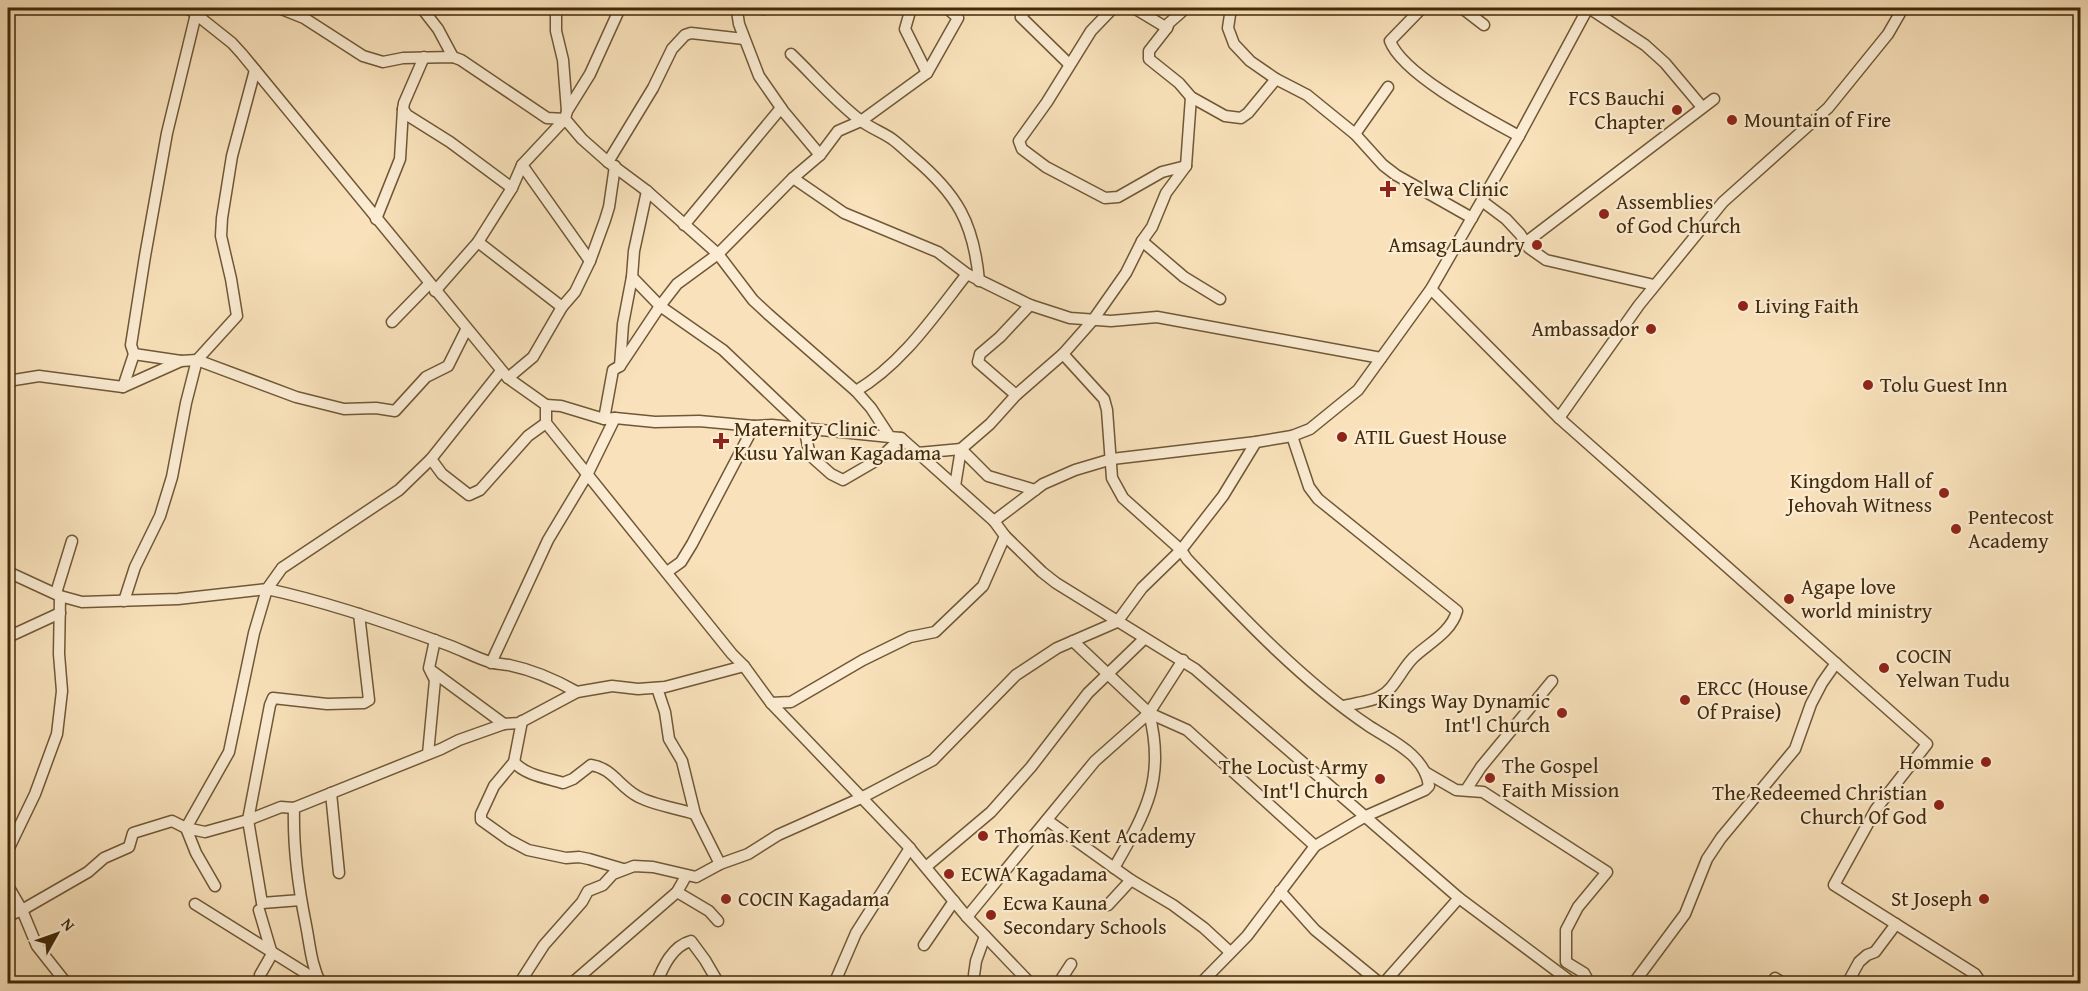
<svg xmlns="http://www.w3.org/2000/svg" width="2088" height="991" font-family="'Gentium Book Plus',serif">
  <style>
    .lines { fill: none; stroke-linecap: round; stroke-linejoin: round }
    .minor-casing { stroke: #705836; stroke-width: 13 }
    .minor { stroke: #fbecd3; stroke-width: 10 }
    .poi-dot { fill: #8f2418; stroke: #fbecd3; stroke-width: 2 }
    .labels { text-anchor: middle; stroke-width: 4.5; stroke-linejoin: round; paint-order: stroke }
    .poi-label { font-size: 21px; fill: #422a09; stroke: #fbecd3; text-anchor: start }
  </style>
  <rect width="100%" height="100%" fill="#f9e2bb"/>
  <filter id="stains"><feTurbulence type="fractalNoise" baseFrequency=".00333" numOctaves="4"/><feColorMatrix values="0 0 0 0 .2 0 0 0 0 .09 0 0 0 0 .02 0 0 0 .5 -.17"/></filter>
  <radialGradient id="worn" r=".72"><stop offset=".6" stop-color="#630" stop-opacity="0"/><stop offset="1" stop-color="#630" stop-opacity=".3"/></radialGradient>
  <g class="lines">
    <defs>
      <g id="minor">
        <polyline points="188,8 232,43 242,54 508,378 546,405 546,423 732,654 744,666 771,703 907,845 967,917 1031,984"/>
        <polyline points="279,8 304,18 363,56 383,62 403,58 453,57 461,60 547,118 565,119"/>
        <polyline points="426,8 424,11 438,29 453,57"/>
        <polyline points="553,8 556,15 556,31 563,60 567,111"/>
        <polyline points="620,8 590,74 567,111 565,119 582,139 608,162 647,191 718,254 753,300 768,314 856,391 871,408 890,437 901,438 918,453 994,521 1005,536 1042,572 1056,583 1195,669 1459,898 1574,984"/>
        <polyline points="738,8 737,11 739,24 759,76 784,112 820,155"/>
        <polyline points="757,8 764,9 768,8"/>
        <polyline points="911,8 905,29 927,73"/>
        <polyline points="1027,8 1021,17 1069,64"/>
        <polyline points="1113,8 1091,31 1047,102 1019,141 1022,149 1046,167 1105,198 1118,197 1162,172 1186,166"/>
        <polyline points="1134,8 1167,28 1169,23 1186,8"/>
        <polyline points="1231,8 1228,28 1234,44 1250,61 1276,79 1307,95 1355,134 1383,165 1396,175 1472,218"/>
        <path d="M1422,8L1390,41C1403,75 1486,118 1519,136"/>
        <polyline points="1462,8 1484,25"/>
        <polyline points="1589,8 1645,45 1665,63 1702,107"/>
        <polyline points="1167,28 1149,51 1149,59 1179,83 1191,97 1225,116 1241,118 1248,113 1276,79"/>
        <path d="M791,54C814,76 835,101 860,120C870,128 882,132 892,139C899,144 906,151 913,157C957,194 974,223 979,281"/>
        <polyline points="424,57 404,103 403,109 407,115 450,142 512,188"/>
        <polyline points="1355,134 1388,87"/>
        <polyline points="608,162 653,88 672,49 685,35 691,33 744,39"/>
        <polyline points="522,165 590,261"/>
        <polyline points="793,178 844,213 938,252 967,274 1030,305 1070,318 1111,321 1157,317 1381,358"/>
        <polyline points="1482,201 1506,219 1520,234 1529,248 1546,260 1654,285"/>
        <polyline points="376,219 400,159 403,109"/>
        <polyline points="684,225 781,108"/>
        <polyline points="1142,241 1184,277 1220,299"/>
        <polyline points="478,242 562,307"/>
        <polyline points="1525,243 1714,99"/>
        <polyline points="632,277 660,306 723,350 804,427 809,451 813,458 831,474 843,480 879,459 901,438"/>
        <polyline points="1431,289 1559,418 1927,744 1876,809 1834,885 1975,974 1982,984"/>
        <polyline points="435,291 478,242 512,188 522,165 565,119"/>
        <polyline points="392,322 429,284"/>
        <path d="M1063,354L1104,399L1107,410L1112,478L1123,498L1181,550L1187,559C1242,617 1302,681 1369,726C1392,741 1425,755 1429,786L1425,790L1366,816L1315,846L1247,936L1200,984"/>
        <polyline points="181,361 134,354 131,345 145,256 167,133 196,14"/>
        <polyline points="620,366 660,306 677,284 718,254 793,178 820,155 838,131 861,121 927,73 958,18 947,8"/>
        <polyline points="508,378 533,357 562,307 575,292 590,261 605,220 609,207 615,166"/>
        <polyline points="8,381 39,376 123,387 181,361 197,360 296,397 344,409 376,408 395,411 426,377 448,366 466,330"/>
        <polyline points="123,387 134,354"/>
        <path d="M856,391C902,364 934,316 967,274"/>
        <polyline points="1016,395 978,362 980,354 1000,337 1030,305"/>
        <polyline points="546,405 561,406 604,419 615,418 655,422 699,421 754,426 772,425 890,437"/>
        <polyline points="1559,418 1639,305 1723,202 1828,108 1888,34 1903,8"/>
        <polyline points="604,419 613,370 620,366 623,324 632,277 634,251 647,191"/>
        <path d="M1292,436L1309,487L1318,499L1457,611C1451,633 1427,644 1413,658C1401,670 1394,690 1379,697C1373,701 1352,704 1343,706"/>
        <polyline points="961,449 988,476 1035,490"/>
        <polyline points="918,453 961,449 990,424 1016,395 1063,354 1093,320 1126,273 1142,241 1152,227 1166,193 1186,166 1191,97"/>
        <polyline points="431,459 442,474 469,495 480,490 528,436 546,423"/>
        <polyline points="955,486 961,449"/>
        <polyline points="994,521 1043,484 1075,470 1112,459 1256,442 1292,436 1310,429 1358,390 1431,289 1519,136 1588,8"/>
        <polyline points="8,572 60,596 82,602 178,599 267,589 282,568 399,490 431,459 501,371"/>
        <polyline points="667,572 681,562 692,544 754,426"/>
        <polyline points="56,593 72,541"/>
        <polyline points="124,601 135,567 160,516 172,477 186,403 197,360 237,316 231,279 221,236 222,218 232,156 255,70"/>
        <polyline points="8,637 60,613"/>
        <polyline points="1073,641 1149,713 1187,730 1315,846"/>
        <polyline points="491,663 548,540 587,475 615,418"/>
        <polyline points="432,671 504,724"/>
        <polyline points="657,688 665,712 669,739 682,761 695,814 720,864"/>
        <polyline points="771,703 791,702 863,660 910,637 935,632 983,586 1005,536"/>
        <polyline points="522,721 514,762 494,786 481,814 481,820 509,840 528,850 566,858 579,857 589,859 623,869"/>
        <polyline points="428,754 435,680 429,668 435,640"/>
        <path d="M514,762C525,775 547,778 563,783L573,779L591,765C612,768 619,786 637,796C650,804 679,809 695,814"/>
        <polyline points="1425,772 1456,790 1483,792 1607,872 1578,907 1566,930 1566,962 1584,973 1590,984"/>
        <polyline points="1466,790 1481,767 1552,681"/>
        <polyline points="331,793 339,873"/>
        <polyline points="1047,820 1131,880 1173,905 1204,928 1230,952"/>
        <polyline points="8,850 35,794 57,734 62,691 59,654 60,596"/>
        <polyline points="927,866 991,812 1031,767 1088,693 1144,639"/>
        <path d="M1114,868C1146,812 1166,778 1149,713"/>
        <polyline points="8,886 22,910 37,946 67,984"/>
        <path d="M215,886L196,853L186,828L229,752L254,633L267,589C328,602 389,623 448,645C462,650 476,658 490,662C496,664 503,664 509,665C533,670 556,680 577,692"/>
        <polyline points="1280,891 1315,930 1381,984"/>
        <polyline points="677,892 709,911 718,921"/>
        <polyline points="301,900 262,903 248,820 270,705 273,698 327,704 364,703 369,700 359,614"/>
        <polyline points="195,904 320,982"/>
        <polyline points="1108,905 1131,880"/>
        <polyline points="259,910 272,954 260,975"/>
        <polyline points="8,916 22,910 88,872 104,858 129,847 133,833 172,821 186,828 205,832 248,820 281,807 294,808"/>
        <polyline points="967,917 1095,761 1149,713 1183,660"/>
        <polyline points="924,945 954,901"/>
        <polyline points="974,975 976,961 985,936"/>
        <polyline points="1775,978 1785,984"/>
        <path d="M321,984C311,965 310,945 306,925C298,886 293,847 294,808L441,749L459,740L504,724L519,723L577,692L612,686L638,689L665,687L744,666"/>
        <polyline points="519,984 544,945 582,902 588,891 603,885 613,874 634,866 653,867 696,877 720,864 748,854 778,835 861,798 933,760 1016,675 1057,648 1117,622 1142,588 1181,550 1223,496 1256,442"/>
        <polyline points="571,984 677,892 686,876"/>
        <path d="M656,984C663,967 672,946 691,941L705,960L719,984"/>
        <polyline points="834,984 856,933 910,848"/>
        <polyline points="1058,984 1071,964"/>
        <polyline points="1383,984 1459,898"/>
        <polyline points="1633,984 1685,914 1707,859 1721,838 1795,749 1811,704 1822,683 1836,663"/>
        <polyline points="1847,984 1859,962 1867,955 1875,952 1896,924"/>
      </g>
    </defs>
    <!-- minor casing -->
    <use href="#minor" class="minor-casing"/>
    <!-- minor -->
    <use href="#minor" class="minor"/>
  </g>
  <!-- markers -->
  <g class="poi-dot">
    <circle cx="1677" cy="110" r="6"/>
    <circle cx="1732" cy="120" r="6"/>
    <path d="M1385 180h6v6h6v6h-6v6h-6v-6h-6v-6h6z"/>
    <circle cx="1604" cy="214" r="6"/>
    <circle cx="1537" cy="245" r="6"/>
    <circle cx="1743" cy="306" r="6"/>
    <circle cx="1651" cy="329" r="6"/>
    <circle cx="1868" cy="385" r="6"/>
    <circle cx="1342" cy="437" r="6"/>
    <path d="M718 432h6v6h6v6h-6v6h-6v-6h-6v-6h6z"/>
    <circle cx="1944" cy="493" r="6"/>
    <circle cx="1956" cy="529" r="6"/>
    <circle cx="1789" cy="599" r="6"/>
    <circle cx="1884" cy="668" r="6"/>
    <circle cx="1685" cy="700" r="6"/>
    <circle cx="1562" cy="713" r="6"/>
    <circle cx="1986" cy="762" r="6"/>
    <circle cx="1490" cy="778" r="6"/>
    <circle cx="1380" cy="779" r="6"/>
    <circle cx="1939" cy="805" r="6"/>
    <circle cx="983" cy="836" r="6"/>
    <circle cx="949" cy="874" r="6"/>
    <circle cx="726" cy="899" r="6"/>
    <circle cx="1984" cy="899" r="6"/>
    <circle cx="991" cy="915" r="6"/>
  </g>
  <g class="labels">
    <!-- poi labels -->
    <g class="poi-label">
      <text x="1665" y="105" text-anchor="end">FCS Bauchi<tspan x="1665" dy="24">Chapter</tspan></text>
      <text x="1744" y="127">Mountain of Fire</text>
      <text x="1402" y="196">Yelwa Clinic</text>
      <text x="1616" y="209">Assemblies<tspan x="1616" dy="24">of God Church</tspan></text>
      <text x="1525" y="252" text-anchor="end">Amsag Laundry</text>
      <text x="1755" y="313">Living Faith</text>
      <text x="1639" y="336" text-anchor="end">Ambassador</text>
      <text x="1880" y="392">Tolu Guest Inn</text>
      <text x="734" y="436">Maternity Clinic<tspan x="734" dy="24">Kusu Yalwan Kagadama</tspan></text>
      <text x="1354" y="444">ATIL Guest House</text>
      <text x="1932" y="488" text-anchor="end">Kingdom Hall of<tspan x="1932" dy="24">Jehovah Witness</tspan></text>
      <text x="1968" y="524">Pentecost<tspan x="1968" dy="24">Academy</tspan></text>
      <text x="1801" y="594">Agape love<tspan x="1801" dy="24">world ministry</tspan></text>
      <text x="1896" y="663">COCIN<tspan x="1896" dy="24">Yelwan Tudu</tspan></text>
      <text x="1697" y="695">ERCC (House<tspan x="1697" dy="24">Of Praise)</tspan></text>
      <text x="1550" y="708" text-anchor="end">Kings Way Dynamic<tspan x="1550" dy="24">Int'l Church</tspan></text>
      <text x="1974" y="769" text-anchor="end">Hommie</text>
      <text x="1502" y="773">The Gospel<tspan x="1502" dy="24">Faith Mission</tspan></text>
      <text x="1368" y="774" text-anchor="end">The Locust Army<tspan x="1368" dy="24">Int'l Church</tspan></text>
      <text x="1927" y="800" text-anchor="end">The Redeemed Christian<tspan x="1927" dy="24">Church Of God</tspan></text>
      <text x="995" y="843">Thomas Kent Academy</text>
      <text x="961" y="881">ECWA Kagadama</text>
      <text x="738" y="906">COCIN Kagadama</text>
      <text x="1972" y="906" text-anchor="end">St Joseph</text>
      <text x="1003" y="910">Ecwa Kauna<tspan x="1003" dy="24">Secondary Schools</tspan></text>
    </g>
  </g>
  <!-- margin -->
  <rect width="2088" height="991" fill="none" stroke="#f9e2bb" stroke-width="30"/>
  <rect x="9" y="9" width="2070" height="973" fill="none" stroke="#422a09" stroke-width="3"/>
  <rect x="15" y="15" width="2058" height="961" fill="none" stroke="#422a09" stroke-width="1.5"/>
  <!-- north arrow -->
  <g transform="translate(57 934) rotate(50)" stroke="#fbecd3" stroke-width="4.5" paint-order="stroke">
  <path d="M0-4.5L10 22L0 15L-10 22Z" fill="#422a09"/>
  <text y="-9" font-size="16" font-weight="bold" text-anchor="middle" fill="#422a09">N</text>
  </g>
  <rect width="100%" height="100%" filter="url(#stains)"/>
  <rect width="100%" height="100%" fill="url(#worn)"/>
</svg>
